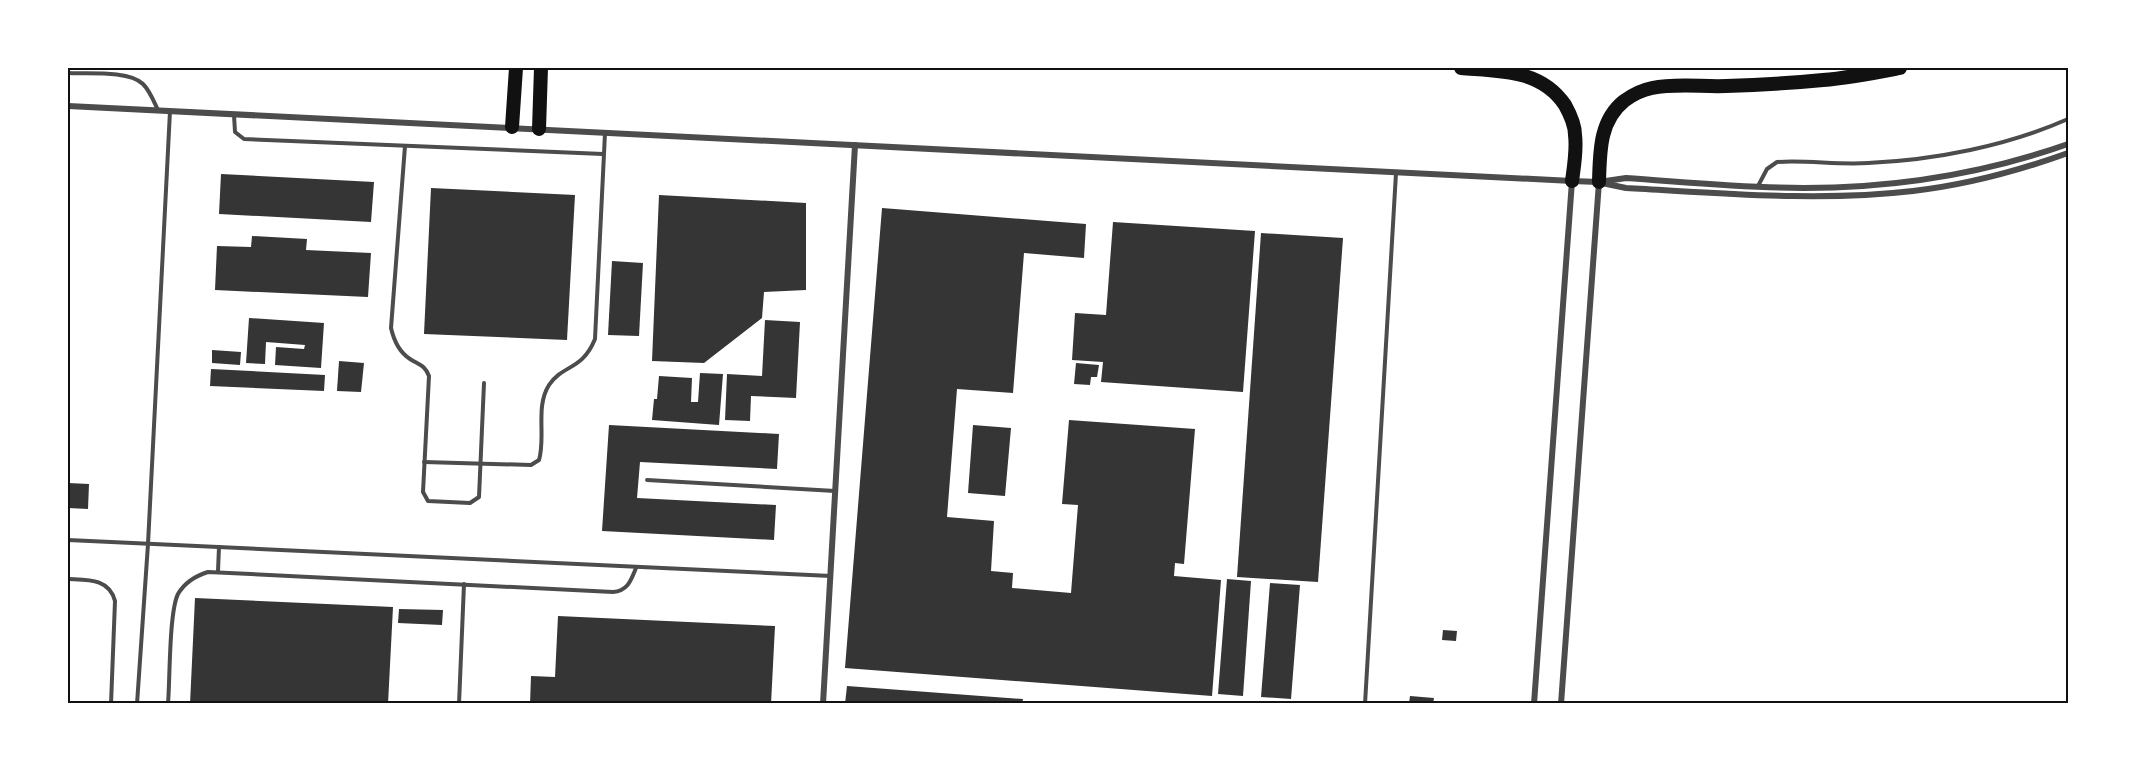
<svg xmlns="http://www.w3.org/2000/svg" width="2136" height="771" font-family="'Exo 2',sans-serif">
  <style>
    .building { fill: #353535 }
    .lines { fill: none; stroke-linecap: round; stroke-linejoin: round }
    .service { stroke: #4c4c4c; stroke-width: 4 }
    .minor { stroke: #4c4c4c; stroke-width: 6 }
    .trunk { stroke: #111; stroke-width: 14 }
    .neatline { fill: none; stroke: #111; stroke-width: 2 }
  </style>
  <rect width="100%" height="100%" fill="#fff"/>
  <!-- building -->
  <g class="building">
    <polygon points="221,174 374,182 371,222 219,214"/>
    <polygon points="431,188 575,195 567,340 424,334"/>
    <polygon points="659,195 806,203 806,290 764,292 762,318 704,363 652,361"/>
    <polygon points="882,208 1086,224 1084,258 1024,253 1013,393 957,389 947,517 994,521 991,571 1013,573 1012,588 1071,593 1078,505 1062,504 1069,420 1195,429 1184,564 1175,563 1174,576 1221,580 1212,696 845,668"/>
    <polygon points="1113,222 1255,231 1243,392 1101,382 1103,362 1072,360 1075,313 1106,315"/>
    <polygon points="1261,233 1343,238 1318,582 1237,577"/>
    <polygon points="252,236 307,239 306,250 371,253 368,297 215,290 217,246 251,247"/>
    <polygon points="612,261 643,263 639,336 608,335"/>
    <polygon points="249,318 324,323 321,368 275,365 276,347 304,349 305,345 266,342 265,364 246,363"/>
    <polygon points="765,320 800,322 796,398 751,396 750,421 725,420 727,374 762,376"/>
    <polygon points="212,350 241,352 240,365 212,363"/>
    <polygon points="339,361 364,363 361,392 337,391"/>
    <polygon points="1076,363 1099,365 1097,377 1091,377 1090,385 1074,384"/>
    <polygon points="211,369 325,375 324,391 210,386"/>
    <polygon points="700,373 723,374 719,425 652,420 654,399 657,399 659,376 692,378 691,402 698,402"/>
    <polygon points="609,425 779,434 777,469 640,462 637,498 776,505 774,540 602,531"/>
    <polygon points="973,425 1011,428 1005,496 968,493"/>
    <polygon points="68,483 89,484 88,509 68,508"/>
    <polygon points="1227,579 1251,581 1243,696 1218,694"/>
    <polygon points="1270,583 1300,585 1291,699 1261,697"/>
    <polygon points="195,598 393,607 388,704 190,704"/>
    <polygon points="399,609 443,610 442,625 398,623"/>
    <polygon points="558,616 775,626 771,704 530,704 531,676 555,677"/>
    <polygon points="1443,630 1457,631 1456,641 1442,640"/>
    <polygon points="847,686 1023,699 1022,704 845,704"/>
    <polygon points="1410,696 1434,698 1433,704 1409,703"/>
  </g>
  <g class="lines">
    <!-- service -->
    <g class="service">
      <path d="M68,73C87,74 129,70 143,84C150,91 154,102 158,110"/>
      <polyline points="234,115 235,132 244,139 603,154"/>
      <path d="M405,146L391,328C394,341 399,352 410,359C419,365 425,365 429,376L423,492L428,501L470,503L479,497L484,383"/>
      <path d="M1758,186L1767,169L1777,162C1807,160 1838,165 1868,163C1935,160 2007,146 2068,119"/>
      <path d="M424,462L531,465L539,460C546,437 535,407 549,385C563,364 582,371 595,339L605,133"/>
      <polyline points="647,480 835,491"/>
      <polyline points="68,540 831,576"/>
      <polyline points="218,571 219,547"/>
      <path d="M68,579C87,580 109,578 115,601L111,704"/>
      <polyline points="137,704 148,544 170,111"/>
      <path d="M168,704C170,680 169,612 178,594C185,582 195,576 208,572L613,592C628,591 631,580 636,568"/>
      <polyline points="459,704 464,584"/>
      <polyline points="1365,704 1396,173"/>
    </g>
    <!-- minor -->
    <g class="minor">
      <path d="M68,106L1572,181L1599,182L1626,178C1685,182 1745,188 1804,188C1895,188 1983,174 2068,144"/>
      <path d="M1602,183L1626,188C1721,193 1818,202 1913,191C1966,185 2018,171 2068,153"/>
      <polyline points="823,704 855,145"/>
      <polyline points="1534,704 1572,181"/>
      <polyline points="1561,704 1599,182"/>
    </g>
    <!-- trunk -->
    <g class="trunk">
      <path d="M1461,68C1499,71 1541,69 1565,105C1570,114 1575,124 1575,135C1577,150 1574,166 1572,181"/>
      <polyline points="512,127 516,68"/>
      <polyline points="539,129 541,68"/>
      <path d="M1599,182C1600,153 1599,121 1624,101C1632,95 1642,90 1652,88C1676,83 1702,87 1726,86C1758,85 1791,83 1823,80C1849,78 1874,73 1900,68"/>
    </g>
  </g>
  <!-- border -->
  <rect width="2136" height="771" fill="none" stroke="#ffffff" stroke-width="138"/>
  <rect x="69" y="69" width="1998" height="633" class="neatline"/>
</svg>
